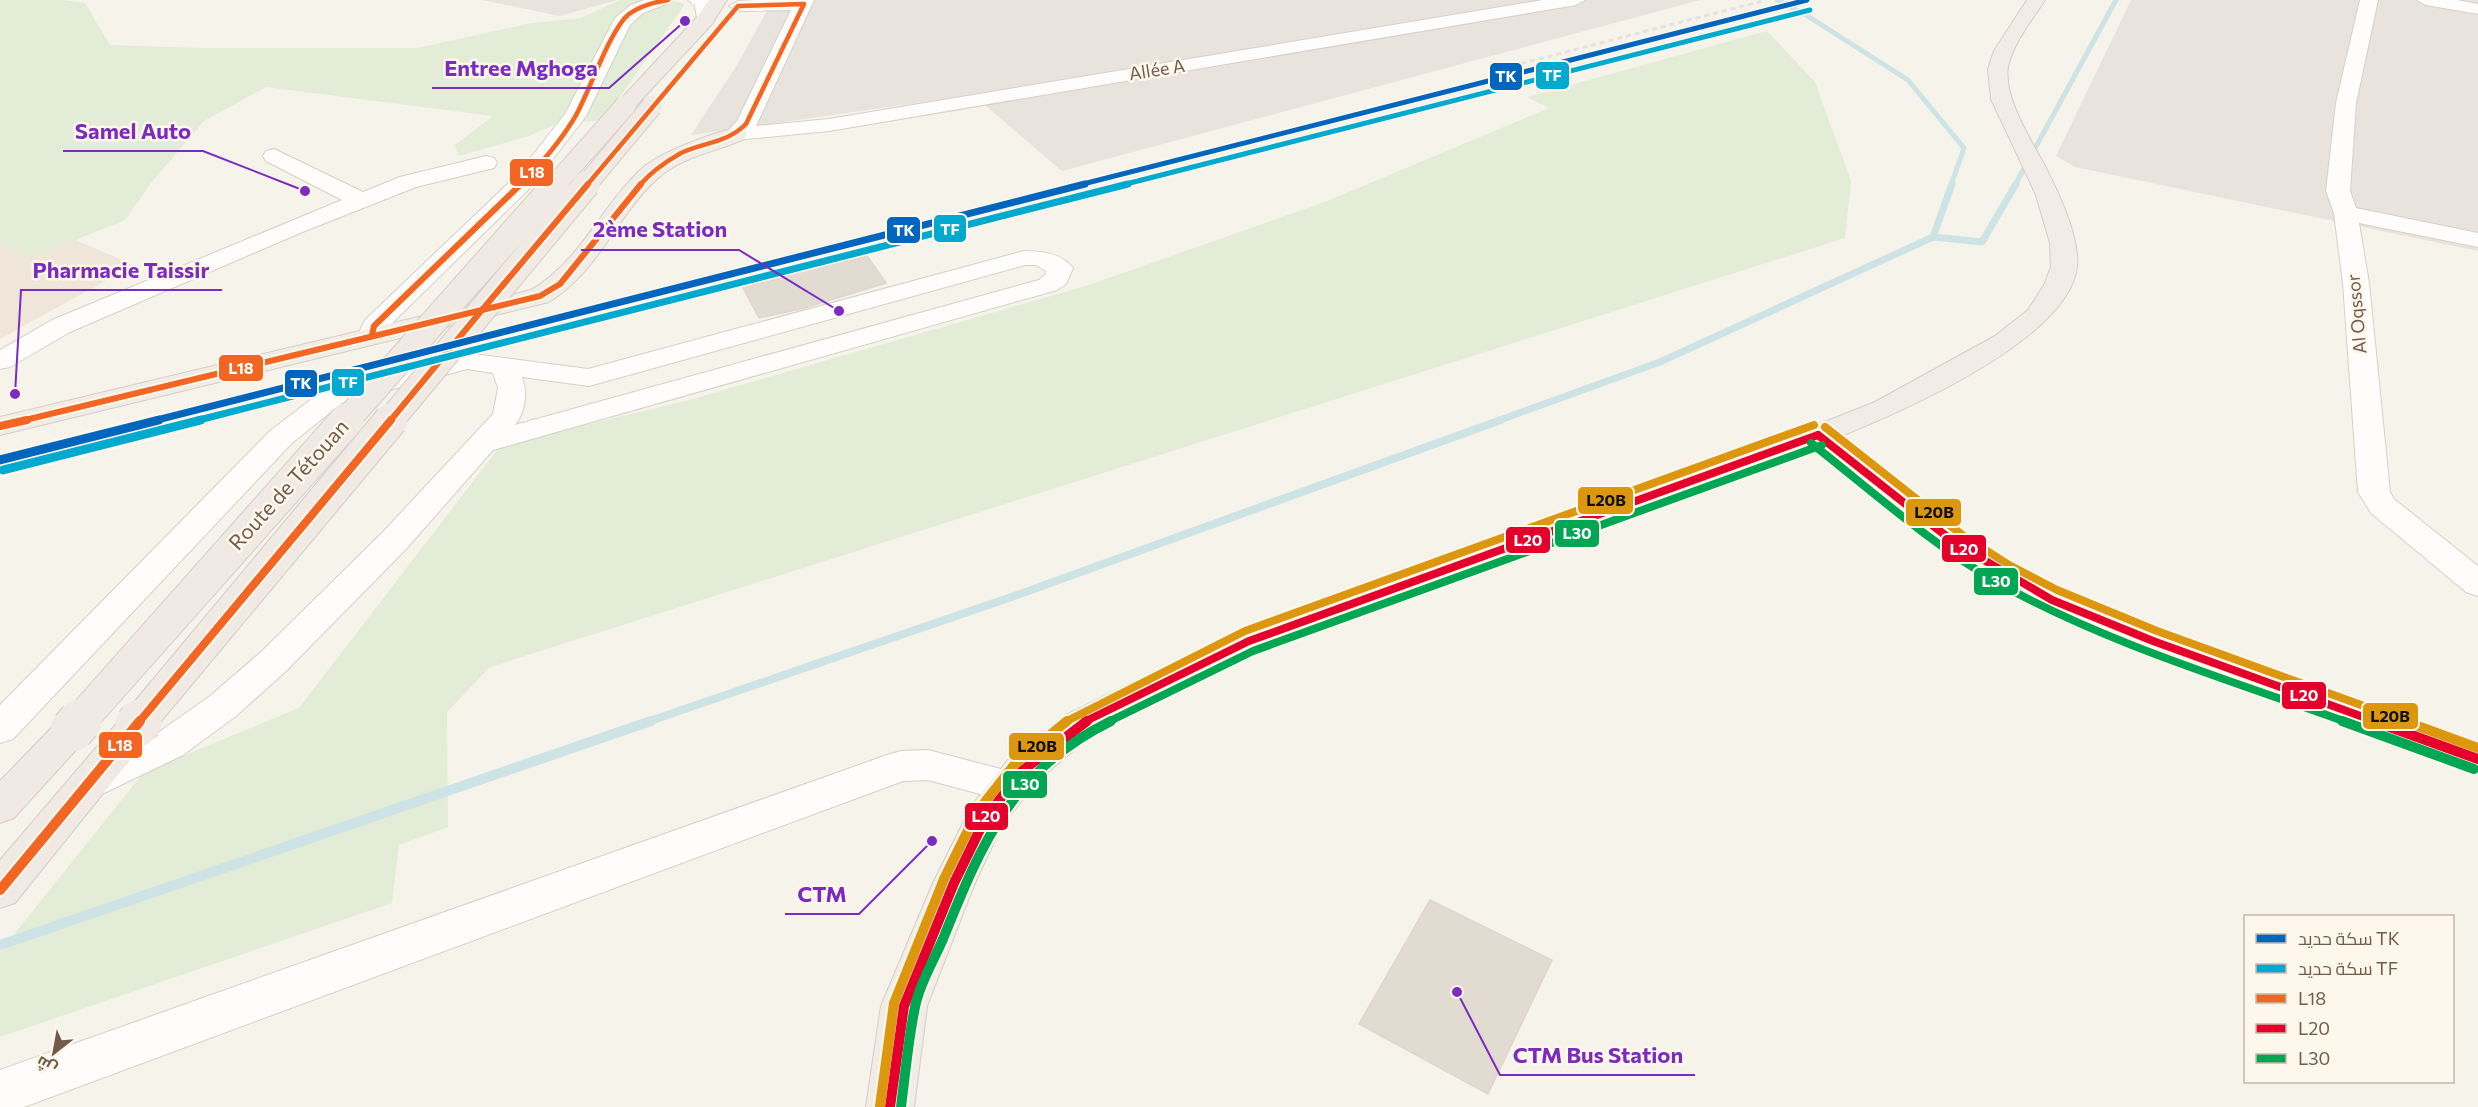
<svg xmlns="http://www.w3.org/2000/svg" width="2478" height="1107" font-family="Commissioner,Cairo,sans-serif">
  <style>
    .residential { fill: #efe6d9 }
    .industrial { fill: #e8e3dc }
    .green { fill: #e2ecd6 }
    .lines { fill: none; stroke-linecap: round; stroke-linejoin: round }
    .stream-far3 { stroke: #cde3e5; stroke-width: 5 }
    .stream-far2 { stroke: #cde3e5; stroke-width: 7 }
    .stream-far1 { stroke: #cde3e5; stroke-width: 8 }
    .stream { stroke: #cde3e5; stroke-width: 10 }
    .building { fill: #e2dbd2; stroke: #dfd6cd; stroke-width: 1.5 }
    .minor-casing { stroke: #d5d0c9; stroke-width: 2 }
    .major-casing { stroke: #d5cdc6; stroke-width: 2 }
    .highway-casing { stroke: #d5cdc6; stroke-width: 2 }
    .minor { fill: #fefdfc; fill-rule: evenodd }
    .major { fill: #f1ede6; fill-rule: evenodd }
    .highway { fill: #f0e9e4; fill-rule: evenodd }
    .rail { stroke: #e4e2e4; stroke-width: 3; stroke-dasharray: 5 4; stroke-linecap: butt }
    .highway-bridge-far3-casing { stroke: #d5cdc6; stroke-width: 22; stroke-linecap: butt }
    .highway-bridge-far2-casing { stroke: #d5cdc6; stroke-width: 28; stroke-linecap: butt }
    .highway-bridge-far1-casing { stroke: #d5cdc6; stroke-width: 35; stroke-linecap: butt }
    .highway-bridge-casing { stroke: #d5cdc6; stroke-width: 45; stroke-linecap: butt }
    .highway-bridge-far3 { stroke: #f0e9e4; stroke-width: 20 }
    .highway-bridge-far2 { stroke: #f0e9e4; stroke-width: 26 }
    .highway-bridge-far1 { stroke: #f0e9e4; stroke-width: 33 }
    .highway-bridge { stroke: #f0e9e4; stroke-width: 43 }
    .bus-1-far3-casing { stroke: #fef7ec; stroke-width: 8 }
    .bus-1-far2-casing { stroke: #fef7ec; stroke-width: 10 }
    .bus-1-far1-casing { stroke: #fef7ec; stroke-width: 12 }
    .bus-1-casing { stroke: #fef7ec; stroke-width: 14 }
    .bus-2-far1-casing { stroke: #fef7ec; stroke-width: 12 }
    .bus-2-casing { stroke: #fef7ec; stroke-width: 14 }
    .bus-3-far1-casing { stroke: #fef7ec; stroke-width: 12 }
    .bus-3-casing { stroke: #fef7ec; stroke-width: 14 }
    .bus-4-far1-casing { stroke: #fef7ec; stroke-width: 12 }
    .bus-4-casing { stroke: #fef7ec; stroke-width: 14 }
    .bus-1-far3 { stroke: #f26522; stroke-width: 4.5 }
    .bus-1-far2 { stroke: #f26522; stroke-width: 6 }
    .bus-1-far1 { stroke: #f26522; stroke-width: 8 }
    .bus-1 { stroke: #f26522; stroke-width: 10 }
    .bus-2-far1 { stroke: #e4002b; stroke-width: 8 }
    .bus-2 { stroke: #e4002b; stroke-width: 10 }
    .bus-3-far1 { stroke: #00a651; stroke-width: 8 }
    .bus-3 { stroke: #00a651; stroke-width: 10 }
    .bus-4-far1 { stroke: #dc970f; stroke-width: 8 }
    .bus-4 { stroke: #dc970f; stroke-width: 10 }
    .rail-1-far2-casing { stroke: #fef7ec; stroke-width: 8 }
    .rail-1-far1-casing { stroke: #fef7ec; stroke-width: 10 }
    .rail-1-casing { stroke: #fef7ec; stroke-width: 14 }
    .rail-2-far2-casing { stroke: #fef7ec; stroke-width: 8 }
    .rail-2-far1-casing { stroke: #fef7ec; stroke-width: 10 }
    .rail-2-casing { stroke: #fef7ec; stroke-width: 14 }
    .rail-1-far2 { stroke: #0065bd; stroke-width: 5 }
    .rail-1-far1 { stroke: #0065bd; stroke-width: 7 }
    .rail-1 { stroke: #0065bd; stroke-width: 9 }
    .rail-2-far2 { stroke: #00a9ce; stroke-width: 5 }
    .rail-2-far1 { stroke: #00a9ce; stroke-width: 7 }
    .rail-2 { stroke: #00a9ce; stroke-width: 9 }
    .labels { text-anchor: middle; stroke-width: 5; stroke-linejoin: round; paint-order: stroke }
    .far-street-label { font-size: 18px; fill: #725b4c; stroke: #fef7ec }
    .street-label { font-size: 21px; fill: #725b4c; stroke: #fef7ec }
    .leader { fill: none; stroke: #7b2cbf; stroke-width: 2 }
    .callout-dot { fill: #7b2cbf; stroke: #fef7ec; stroke-width: 2 }
    .callout-label { font-size: 22px; text-anchor: middle; font-weight: bold; fill: #7b2cbf; stroke: #fef7ec; stroke-width: 5; stroke-linejoin: round; paint-order: stroke }
    .line-badge { stroke: #fef7ec; stroke-width: 2 }
    .badge-label { font-size: 16px; text-anchor: middle; font-weight: bold; fill: #fff }
    .pale-badge-label { font-size: 16px; text-anchor: middle; font-weight: bold; fill: #111 }
  </style>
  <rect width="100%" height="100%" fill="#f6f3eb"/>
  <!-- residential -->
  <polygon class="residential" points="0,208 134,265 0,339"/>
  <!-- industrial -->
  <g class="industrial">
    <polygon points="482,0 617,0 560,16"/>
    <polygon points="773,0 1700,0 1062,171 973,95 691,135 737,65"/>
    <polygon points="2131,0 2478,0 2478,251 2075,167 2056,156"/>
  </g>
  <!-- green -->
  <g class="green">
    <polygon points="0,0 63,0 85,3 110,45 202,48 417,48 532,23 581,18 620,0 670,0 685,4 604,120 556,124 529,136 459,156 455,145 493,116 266,87 204,121 151,183 125,220 30,258 0,242"/>
    <polygon points="1767,31 1815,82 1851,181 1845,238 490,667 447,712 448,827 399,845 392,903 0,1037 0,952 144,772 299,708 501,445 682,402 1089,285 1325,202 1549,108 1527,97"/>
  </g>
  <g class="lines">
    <!-- stream-far3 -->
    <g class="stream-far3">
      <polyline points="1777,0 1806,15 1908,80 1964,148 1951,185"/>
      <polyline points="2015,185 2116,0"/>
    </g>
    <!-- stream-far2 -->
    <g class="stream-far2">
      <polyline points="1933,237 1952,184"/>
      <polyline points="1497,421 1660,362 1933,237 1982,242 2016,184"/>
    </g>
    <!-- stream-far1 -->
    <polyline class="stream-far1" points="647,722 1020,594 1501,420"/>
    <!-- stream -->
    <polyline class="stream" points="0,945 651,721"/>
  </g>
  <!-- building -->
  <g class="building">
    <polygon points="867,256 886,283 801,309 759,318 743,288 777,279 773,273 835,257 840,263"/>
    <polygon points="1430,900 1552,960 1488,1094 1359,1024"/>
  </g>
  <g class="lines">
    <defs>
      <g id="minor">
        <polygon points="644,0 669,0 666,4 643,13 630,25 586,116 534,184 387,328 382,341 372,343 362,341 358,335 365,320 518,174 565,114 615,18 631,5"/>
        <polygon points="688,0 710,0 714,20 712,24 698,24 695,6"/>
        <polygon points="756,0 814,0 756,126 829,119 1543,0 1585,0 1576,5 829,131 736,140 728,139 725,134 737,121 791,10 738,11 729,6 738,1"/>
        <polygon points="2360,0 2378,0 2356,103 2350,191 2356,208 2478,233 2478,247 2359,223 2369,283 2390,492 2394,499 2478,566 2478,596 2466,592 2371,513 2358,492 2343,283 2334,213 2326,191 2336,103"/>
        <polygon points="2417,0 2457,0 2478,4 2478,14 2426,5"/>
        <polygon points="274,149 363,192 400,177 486,156 494,158 497,163 494,168 416,187 300,233 70,332 10,367 0,369 0,350 52,320 342,200 266,161 263,156 266,151"/>
        <path d="M1024,251C1041,251 1062,253 1073,268L1066,284L1057,290L493,450L406,549L286,671L236,716L183,755L104,793L90,798L76,793L70,782L76,771L155,735L210,696L260,653L382,533L493,414L498,388L493,373L467,369L342,403L292,443L13,739L0,743V705L270,431L322,391L466,353L588,369ZM1025,265H1036L1046,271L1045,275L1039,280L515,425C525,413 528,393 522,377L589,386Z"/>
        <polygon points="1818,426 1829,429 1967,535 2016,566 2064,591 2165,632 2478,744 2478,774 2140,650 2040,608 1992,582 1943,550 1807,441 1803,435 1807,429"/>
        <polygon points="928,750 1024,775 1030,786 1024,797 1010,802 928,780 903,781 24,1107 0,1107 0,1070 887,755 901,751"/>
      </g>
      <g id="major">
        <path d="M2027,0H2045C2032,20 2013,43 2008,67C2003,99 2034,144 2048,172C2060,196 2080,239 2077,267C2068,342 1892,416 1829,441L1262,650L1092,735L1036,782L1001,827L975,883L927,1006L914,1107H866L881,1006L933,883L972,805L1008,760L1066,715L1236,632L1807,429L1875,402L1995,336L2028,310L2044,285L2051,267L2050,243L2036,195L1991,99L1988,69L1994,51Z"/>
        <path d="M736,128L744,129L747,134L744,139C718,151 686,156 663,174C618,210 603,268 549,302L0,435V417L531,290C580,261 600,209 639,171C659,152 709,134 736,128Z"/>
      </g>
      <g id="highway">
        <polygon points="709,0 727,0 712,24 633,109 619,109 616,105 619,101 698,16"/>
        <polygon points="137,711 150,715 156,725 150,735 15,903 0,908 0,860 124,715"/>
        <polygon points="72,716 85,720 91,730 85,740 14,818 0,823 0,781 59,720"/>
      </g>
    </defs>
    <!-- minor casing -->
    <use href="#minor" class="minor-casing"/>
    <!-- major casing -->
    <use href="#major" class="major-casing"/>
    <!-- highway casing -->
    <use href="#highway" class="highway-casing"/>
    <!-- minor -->
    <use href="#minor" class="minor"/>
    <!-- major -->
    <use href="#major" class="major"/>
    <!-- highway -->
    <use href="#highway" class="highway"/>
    <!-- rail -->
    <polyline class="rail" points="1504,68 1766,0"/>
    <defs>
      <g id="highway-bridge-far3">
        <polyline points="555,185 626,105"/>
        <polyline points="586,185 652,106"/>
      </g>
      <g id="highway-bridge-far2">
        <polyline points="346,421 556,184"/>
        <polyline points="390,421 587,184"/>
      </g>
      <g id="highway-bridge-far1">
        <polyline points="79,722 347,420"/>
        <polyline points="139,722 391,420"/>
      </g>
      <g id="highway-bridge">
        <polyline points="137,725 140,721"/>
        <polyline points="72,730 80,721"/>
      </g>
    </defs>
    <!-- highway-bridge-far3 casing -->
    <use href="#highway-bridge-far3" class="highway-bridge-far3-casing"/>
    <!-- highway-bridge-far2 casing -->
    <use href="#highway-bridge-far2" class="highway-bridge-far2-casing"/>
    <!-- highway-bridge-far1 casing -->
    <use href="#highway-bridge-far1" class="highway-bridge-far1-casing"/>
    <!-- highway-bridge casing -->
    <use href="#highway-bridge" class="highway-bridge-casing"/>
    <!-- highway-bridge-far3 -->
    <use href="#highway-bridge-far3" class="highway-bridge-far3"/>
    <!-- highway-bridge-far2 -->
    <use href="#highway-bridge-far2" class="highway-bridge-far2"/>
    <!-- highway-bridge-far1 -->
    <use href="#highway-bridge-far1" class="highway-bridge-far1"/>
    <!-- highway-bridge -->
    <use href="#highway-bridge" class="highway-bridge"/>
    <defs>
      <g id="bus-1-far3">
        <path d="M520,185C540,165 560,142 575,117C589,93 610,29 629,14C640,6 655,2 668,0"/>
        <path d="M587,185L738,6L804,4L746,124C727,143 705,142 681,153C667,161 650,173 640,185"/>
      </g>
      <g id="bus-1-far2">
        <polyline points="588,184 482,310 540,296 560,284 641,184"/>
        <polyline points="372,335 374,326 521,184"/>
        <polyline points="21,421 482,310"/>
        <polyline points="390,421 482,310"/>
      </g>
      <g id="bus-1-far1">
        <polyline points="0,426 27,420"/>
        <polyline points="139,722 391,420"/>
      </g>
      <polyline id="bus-1" points="0,890 140,721"/>
      <g id="bus-2-far1">
        <polyline points="1818,435 1955,543 2052,600 2153,641 2377,722"/>
        <polyline points="1084,722 1249,641 1818,435"/>
      </g>
      <g id="bus-2">
        <polyline points="2373,721 2478,759"/>
        <polyline points="890,1107 904,1006 954,883 986,817 1022,771 1087,721"/>
      </g>
      <g id="bus-3-far1">
        <path d="M1811,443C1872,491 1932,545 2000,584C2108,644 2230,680 2346,722"/>
        <polyline points="1108,722 1253,651 1822,445"/>
      </g>
      <g id="bus-3">
        <polyline points="2342,721 2474,769"/>
        <path d="M901,1107C905,1075 908,1043 914,1012C918,987 933,962 943,939C982,842 1012,770 1111,721"/>
      </g>
      <g id="bus-4-far1">
        <polyline points="1825,427 1961,534 2009,565 2057,590 2157,631 2408,722"/>
        <polyline points="1065,722 1245,631 1814,425"/>
      </g>
      <g id="bus-4">
        <polyline points="2404,721 2478,748"/>
        <polyline points="880,1106 894,1003 944,879 977,812 1015,764 1067,721"/>
      </g>
    </defs>
    <!-- bus-1-far3 casing -->
    <use href="#bus-1-far3" class="bus-1-far3-casing"/>
    <!-- bus-1-far2 casing -->
    <use href="#bus-1-far2" class="bus-1-far2-casing"/>
    <!-- bus-1-far1 casing -->
    <use href="#bus-1-far1" class="bus-1-far1-casing"/>
    <!-- bus-1 casing -->
    <use href="#bus-1" class="bus-1-casing"/>
    <!-- bus-2-far1 casing -->
    <use href="#bus-2-far1" class="bus-2-far1-casing"/>
    <!-- bus-2 casing -->
    <use href="#bus-2" class="bus-2-casing"/>
    <!-- bus-3-far1 casing -->
    <use href="#bus-3-far1" class="bus-3-far1-casing"/>
    <!-- bus-3 casing -->
    <use href="#bus-3" class="bus-3-casing"/>
    <!-- bus-4-far1 casing -->
    <use href="#bus-4-far1" class="bus-4-far1-casing"/>
    <!-- bus-4 casing -->
    <use href="#bus-4" class="bus-4-casing"/>
    <!-- bus-1-far3 -->
    <use href="#bus-1-far3" class="bus-1-far3"/>
    <!-- bus-1-far2 -->
    <use href="#bus-1-far2" class="bus-1-far2"/>
    <!-- bus-1-far1 -->
    <use href="#bus-1-far1" class="bus-1-far1"/>
    <!-- bus-1 -->
    <use href="#bus-1" class="bus-1"/>
    <!-- bus-2-far1 -->
    <use href="#bus-2-far1" class="bus-2-far1"/>
    <!-- bus-2 -->
    <use href="#bus-2" class="bus-2"/>
    <!-- bus-3-far1 -->
    <use href="#bus-3-far1" class="bus-3-far1"/>
    <!-- bus-3 -->
    <use href="#bus-3" class="bus-3"/>
    <!-- bus-4-far1 -->
    <use href="#bus-4-far1" class="bus-4-far1"/>
    <!-- bus-4 -->
    <use href="#bus-4" class="bus-4"/>
    <defs>
      <polyline id="rail-1-far2" points="1079,185 1807,0"/>
      <polyline id="rail-1-far1" points="153,421 1085,184"/>
      <polyline id="rail-1" points="0,460 159,420"/>
      <polyline id="rail-2-far2" points="1122,185 1810,10"/>
      <polyline id="rail-2-far1" points="195,421 1128,184"/>
      <polyline id="rail-2" points="3,470 201,420"/>
    </defs>
    <!-- rail-1-far2 casing -->
    <use href="#rail-1-far2" class="rail-1-far2-casing"/>
    <!-- rail-1-far1 casing -->
    <use href="#rail-1-far1" class="rail-1-far1-casing"/>
    <!-- rail-1 casing -->
    <use href="#rail-1" class="rail-1-casing"/>
    <!-- rail-2-far2 casing -->
    <use href="#rail-2-far2" class="rail-2-far2-casing"/>
    <!-- rail-2-far1 casing -->
    <use href="#rail-2-far1" class="rail-2-far1-casing"/>
    <!-- rail-2 casing -->
    <use href="#rail-2" class="rail-2-casing"/>
    <!-- rail-1-far2 -->
    <use href="#rail-1-far2" class="rail-1-far2"/>
    <!-- rail-1-far1 -->
    <use href="#rail-1-far1" class="rail-1-far1"/>
    <!-- rail-1 -->
    <use href="#rail-1" class="rail-1"/>
    <!-- rail-2-far2 -->
    <use href="#rail-2-far2" class="rail-2-far2"/>
    <!-- rail-2-far1 -->
    <use href="#rail-2-far1" class="rail-2-far1"/>
    <!-- rail-2 -->
    <use href="#rail-2" class="rail-2"/>
  </g>
  <g class="labels">
    <!-- far-street labels -->
    <g class="far-street-label">
      <text transform="translate(1157 70) rotate(-9)" y="6">Allée A</text>
      <text transform="translate(2357 314) rotate(-95)" y="6">Al Oqssor</text>
    </g>
    <!-- street labels -->
    <g class="street-label">
      <text transform="translate(289 485) rotate(-48)" y="7">Route de Tétouan</text>
    </g>
  </g>
  <!-- callouts -->
  <path class="leader" d="M685 21L609 88H432M305 191L203 151H63M839 311L739 250H581M15 394L21 290H222M932 841L859 914H785M1457 992L1500 1075H1695"/>
  <g class="callout-dot">
    <circle cx="685" cy="21" r="6"/>
    <circle cx="305" cy="191" r="6"/>
    <circle cx="839" cy="311" r="6"/>
    <circle cx="15" cy="394" r="6"/>
    <circle cx="932" cy="841" r="6"/>
    <circle cx="1457" cy="992" r="6"/>
  </g>
  <g class="callout-label">
    <text x="521" y="76">Entree Mghoga</text>
    <text x="133" y="139">Samel Auto</text>
    <text x="660" y="237">2ème Station</text>
    <text x="121" y="278">Pharmacie Taissir</text>
    <text x="822" y="902">CTM</text>
    <text x="1598" y="1063">CTM Bus Station</text>
  </g>
  <g class="line-badge">
    <rect x="1535" y="61" width="35" height="29" rx="6" fill="#00a9ce"/>
    <rect x="1489" y="62" width="34" height="29" rx="6" fill="#0065bd"/>
    <rect x="509" y="158" width="45" height="29" rx="6" fill="#f26522"/>
    <rect x="933" y="214" width="34" height="29" rx="6" fill="#00a9ce"/>
    <rect x="886" y="216" width="35" height="28" rx="6" fill="#0065bd"/>
    <rect x="218" y="354" width="46" height="28" rx="6" fill="#f26522"/>
    <rect x="331" y="368" width="34" height="29" rx="6" fill="#00a9ce"/>
    <rect x="284" y="369" width="34" height="29" rx="6" fill="#0065bd"/>
    <rect x="1577" y="486" width="57" height="29" rx="6" fill="#dc970f"/>
    <rect x="1905" y="498" width="57" height="29" rx="6" fill="#dc970f"/>
    <rect x="1554" y="519" width="46" height="29" rx="6" fill="#00a651"/>
    <rect x="1505" y="526" width="46" height="28" rx="6" fill="#e4002b"/>
    <rect x="1941" y="534" width="46" height="29" rx="6" fill="#e4002b"/>
    <rect x="1973" y="567" width="46" height="29" rx="6" fill="#00a651"/>
    <rect x="2281" y="681" width="46" height="29" rx="6" fill="#e4002b"/>
    <rect x="2362" y="702" width="57" height="28" rx="6" fill="#dc970f"/>
    <rect x="98" y="731" width="45" height="28" rx="6" fill="#f26522"/>
    <rect x="1008" y="732" width="57" height="29" rx="6" fill="#dc970f"/>
    <rect x="1002" y="770" width="46" height="29" rx="6" fill="#00a651"/>
    <rect x="964" y="802" width="45" height="29" rx="6" fill="#e4002b"/>
  </g>
  <g class="badge-label">
    <text x="1552" y="81">TF</text>
    <text x="1506" y="82">TK</text>
    <text x="532" y="178">L18</text>
    <text x="950" y="235">TF</text>
    <text x="904" y="236">TK</text>
    <text x="241" y="374">L18</text>
    <text x="348" y="388">TF</text>
    <text x="301" y="389">TK</text>
    <text x="1577" y="539">L30</text>
    <text x="1528" y="546">L20</text>
    <text x="1964" y="555">L20</text>
    <text x="1996" y="587">L30</text>
    <text x="2304" y="701">L20</text>
    <text x="120" y="751">L18</text>
    <text x="1025" y="790">L30</text>
    <text x="986" y="822">L20</text>
  </g>
  <g class="pale-badge-label">
    <text x="1606" y="506">L20B</text>
    <text x="1934" y="518">L20B</text>
    <text x="2390" y="722">L20B</text>
    <text x="1037" y="752">L20B</text>
  </g>
  <!-- legend -->
  <rect x="2244" y="915" width="210" height="168" fill="#fef7ec" stroke="#c6b9ac" stroke-width="1.5"/>
  <rect x="2256" y="934" width="30" height="9" fill="#0065bd" stroke="#c6b9ac" stroke-width="1.5"/>
  <text x="2298" y="945" font-size="18" fill="#725b4c">سكة حديد TK</text>
  <rect x="2256" y="964" width="30" height="9" fill="#00a9ce" stroke="#c6b9ac" stroke-width="1.5"/>
  <text x="2298" y="975" font-size="18" fill="#725b4c">سكة حديد TF</text>
  <rect x="2256" y="994" width="30" height="9" fill="#f26522" stroke="#c6b9ac" stroke-width="1.5"/>
  <text x="2298" y="1005" font-size="18" fill="#725b4c">L18</text>
  <rect x="2256" y="1024" width="30" height="9" fill="#e4002b" stroke="#c6b9ac" stroke-width="1.5"/>
  <text x="2298" y="1035" font-size="18" fill="#725b4c">L20</text>
  <rect x="2256" y="1054" width="30" height="9" fill="#00a651" stroke="#c6b9ac" stroke-width="1.5"/>
  <text x="2298" y="1065" font-size="18" fill="#725b4c">L30</text>
  <!-- north arrow -->
  <g transform="translate(54 1053) rotate(211)" stroke="#fef7ec" stroke-width="4.5" paint-order="stroke">
  <path d="M0-4.5L10 22L0 15L-10 22Z" fill="#725b4c"/>
  <text y="-9" font-size="16" font-weight="bold" text-anchor="middle" fill="#725b4c">ش</text>
  </g>
</svg>
